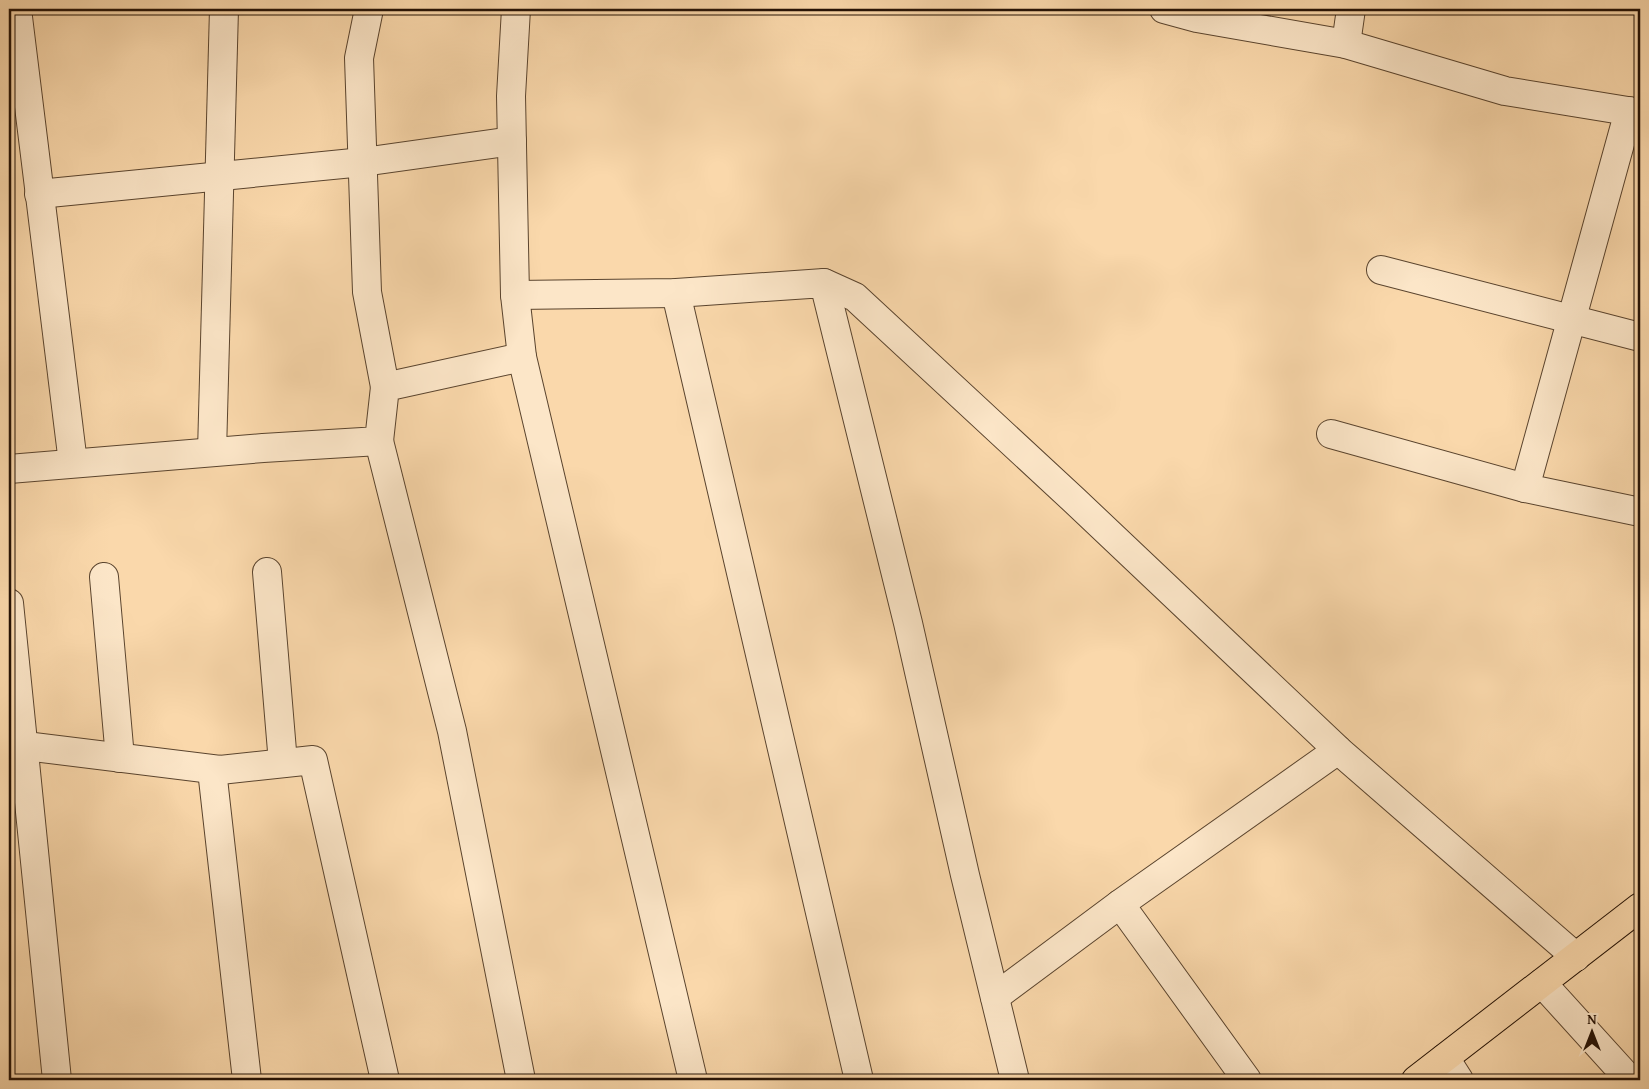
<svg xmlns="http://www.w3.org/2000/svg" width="1649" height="1089" font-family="'Gentium Book Plus',serif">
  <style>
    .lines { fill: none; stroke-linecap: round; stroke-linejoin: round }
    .minor-casing { stroke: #5a442e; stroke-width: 30 }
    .highway-casing { stroke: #251205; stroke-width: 30 }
    .minor { stroke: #fce6c8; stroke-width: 28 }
    .highway { stroke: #fad8ab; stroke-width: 28 }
  </style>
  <rect width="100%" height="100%" fill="#fad8ab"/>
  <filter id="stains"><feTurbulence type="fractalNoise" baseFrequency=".004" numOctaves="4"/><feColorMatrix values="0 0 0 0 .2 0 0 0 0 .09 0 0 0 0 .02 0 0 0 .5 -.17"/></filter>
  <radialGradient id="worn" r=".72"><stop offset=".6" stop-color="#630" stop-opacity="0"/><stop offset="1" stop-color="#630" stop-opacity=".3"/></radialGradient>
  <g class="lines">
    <defs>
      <g id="minor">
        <polyline points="17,9 73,463"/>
        <polyline points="369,9 359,58 367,292 385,387"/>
        <polyline points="516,9 511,96 515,295 522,357 693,1080"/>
        <polyline points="1164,9 1197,18 1346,44 1505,91 1640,113"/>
        <polyline points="1346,44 1351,9"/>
        <polyline points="39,194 363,162 512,141"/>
        <polyline points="1381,270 1640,337"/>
        <polyline points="824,283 855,297 1074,500 1338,750 1576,957"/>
        <polyline points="676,293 859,1080"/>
        <polyline points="515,295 676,293 824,283 908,623 965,875 1015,1080"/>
        <polyline points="1331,434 1525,488 1640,512"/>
        <polyline points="379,441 452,731 521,1080"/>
        <polyline points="212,452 224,9"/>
        <polyline points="9,469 263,448 379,441 385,387 522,357"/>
        <polyline points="1525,488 1629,111"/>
        <polyline points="267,572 283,763"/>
        <polyline points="104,577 120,758"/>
        <polyline points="9,603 57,1080"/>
        <polyline points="9,744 220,770 313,760 385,1080"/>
        <polyline points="212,770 247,1080"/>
        <polyline points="1120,904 1247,1080"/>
        <polyline points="1542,983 1630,1080"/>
        <polyline points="995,997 1120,904 1338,750"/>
        <polyline points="1445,1058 1459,1080"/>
      </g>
      <polyline id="highway" points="1416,1080 1640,907"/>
    </defs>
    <!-- minor casing -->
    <use href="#minor" class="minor-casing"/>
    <!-- highway casing -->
    <use href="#highway" class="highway-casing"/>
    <!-- minor -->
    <use href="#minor" class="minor"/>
    <!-- highway -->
    <use href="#highway" class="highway"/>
  </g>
  <!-- margin -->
  <rect width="1649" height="1089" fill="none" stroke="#fad8ab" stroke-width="30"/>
  <rect x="10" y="10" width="1629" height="1069" fill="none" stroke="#251205" stroke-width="2.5"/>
  <rect x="15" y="15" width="1619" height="1059" fill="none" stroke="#251205"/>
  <!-- north arrow -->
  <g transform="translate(1592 1032)" stroke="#fce6c8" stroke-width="4" paint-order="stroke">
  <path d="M0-4L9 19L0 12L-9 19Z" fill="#251205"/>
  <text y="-8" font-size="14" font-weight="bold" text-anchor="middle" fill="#251205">N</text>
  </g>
  <rect width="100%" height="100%" filter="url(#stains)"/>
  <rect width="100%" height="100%" fill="url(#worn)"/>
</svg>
